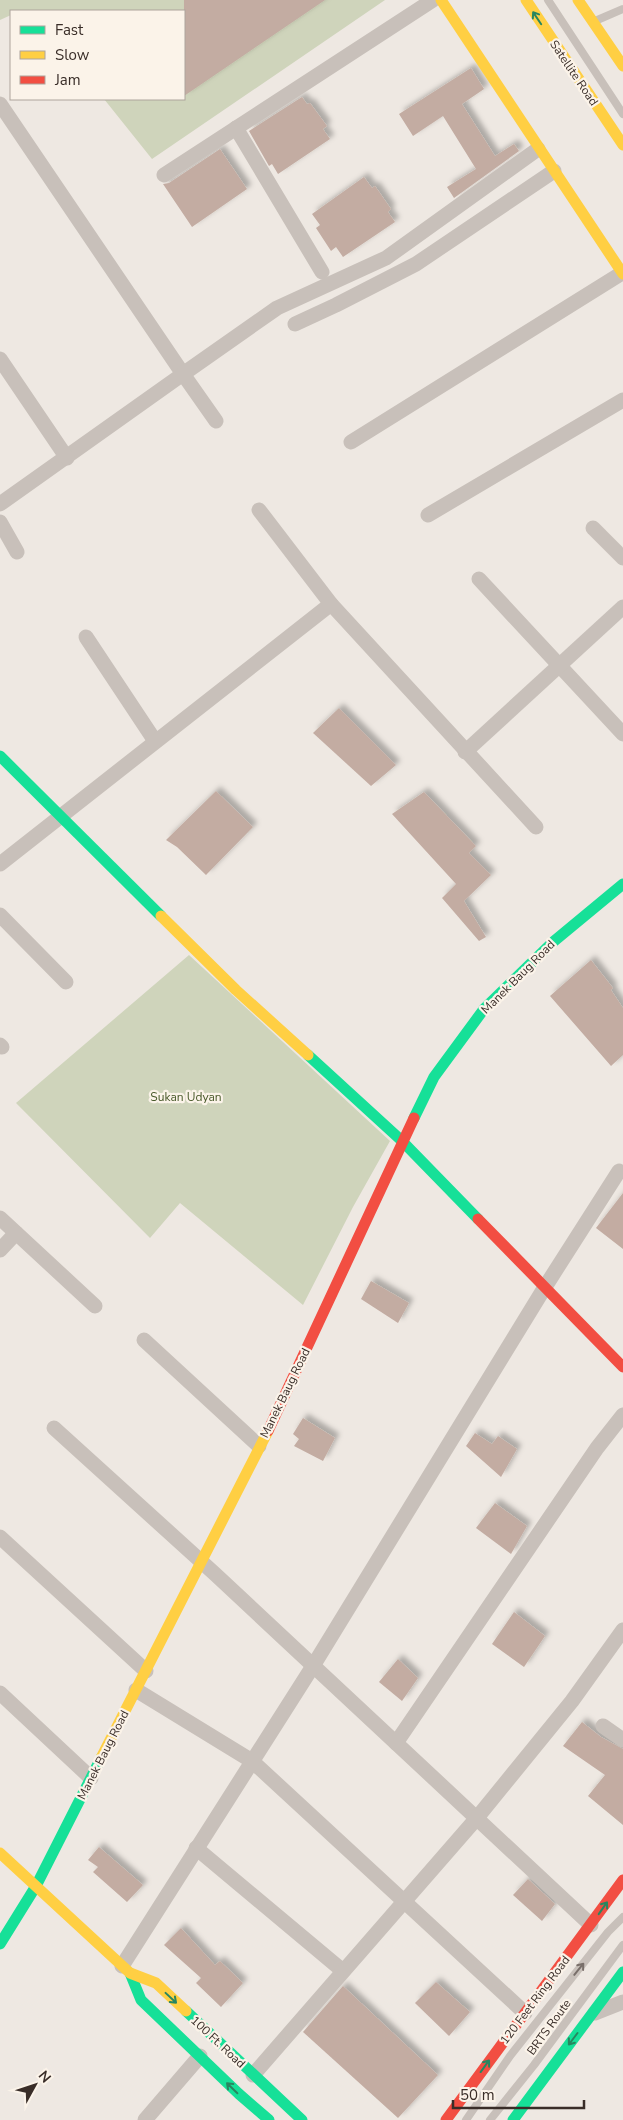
<svg xmlns="http://www.w3.org/2000/svg" width="623" height="2120" font-family="'Nunito Sans',sans-serif">
  <style>
    .green { fill: #cfd4bb }
    .building { fill: #c3aca2; filter: url(#shadow) }
    .lines { fill: none; stroke-linecap: round; stroke-linejoin: round }
    .lane { stroke: #c8c0ba; stroke-width: 8 }
    .street { stroke: #c8c0ba; stroke-width: 15 }
    .fast { stroke: #16e098; stroke-width: 11 }
    .slow { stroke: #ffcf43; stroke-width: 11 }
    .jam { stroke: #f24e42; stroke-width: 11 }
    .oneway { stroke: #288660 }
    .oneway2 { stroke: #796f6a }
    .labels { text-anchor: middle; stroke-width: 4.5; stroke-linejoin: round; paint-order: stroke }
    .street-label { font-size: 12px; fill: #392d28; stroke: #fbf3e9 }
    .park-label { font-size: 12px; fill: #48592a; stroke: #fbf3e9 }
  </style>
  <defs>
    <filter id="shadow"><feDropShadow dx="4.5" dy="-4.5" stdDeviation="2.5" flood-color="#0004"/></filter>
  </defs>
  <rect width="100%" height="100%" fill="#eee8e2"/>
  <!-- green -->
  <g class="green">
    <polygon points="0,0 385,0 152,159 104,99 184,99 184,11 11,11 11,15 0,20"/>
    <polygon points="189,955 390,1141 353,1207 303,1305 180,1203 150,1238 16,1103"/>
  </g>
  <!-- building -->
  <g class="building">
    <polygon points="184,0 325,0 184,96"/>
    <polygon points="471,68 484,89 462,104 495,156 514,144 519,151 454,198 447,187 476,169 443,116 413,136 399,114"/>
    <polygon points="302,97 307,104 310,103 327,126 323,129 330,139 278,174 272,164 269,166 249,131"/>
    <polygon points="220,149 247,189 192,227 163,184 169,183"/>
    <polygon points="364,177 372,188 375,186 391,209 388,212 395,222 343,257 336,247 331,251 316,228 320,225 312,214"/>
    <polygon points="339,708 396,765 371,786 313,733"/>
    <polygon points="216,791 253,827 206,875 177,847 166,840"/>
    <polygon points="424,792 476,846 469,853 491,875 464,901 486,937 479,941 442,898 456,884 392,814"/>
    <polygon points="591,960 613,988 611,990 623,1008 623,1055 611,1066 550,996"/>
    <polygon points="623,1193 623,1249 596,1228"/>
    <polygon points="371,1281 409,1303 398,1323 361,1299"/>
    <polygon points="303,1418 335,1438 323,1461 294,1446 299,1439 293,1434"/>
    <polygon points="475,1433 492,1444 498,1436 517,1449 501,1477 466,1446"/>
    <polygon points="495,1503 527,1526 511,1554 476,1528"/>
    <polygon points="514,1612 545,1636 524,1667 492,1644"/>
    <polygon points="398,1659 418,1678 402,1701 379,1682"/>
    <polygon points="582,1722 601,1737 623,1749 623,1825 588,1796 605,1775 563,1746"/>
    <polygon points="99,1847 143,1885 127,1902 93,1872 98,1867 88,1860"/>
    <polygon points="528,1879 555,1904 542,1921 513,1895"/>
    <polygon points="181,1928 215,1965 220,1961 243,1983 221,2007 196,1983 201,1978 164,1945"/>
    <polygon points="436,1982 470,2012 449,2036 415,2003"/>
    <polygon points="343,1986 438,2075 398,2118 303,2032"/>
  </g>
  <g class="lines">
    <!-- lane -->
    <g class="lane">
      <polyline points="548,0 623,114"/>
      <polyline points="595,21 623,9"/>
      <polyline points="466,2120 510,2056 608,1932 623,1917"/>
      <polyline points="490,2120 534,2065 623,1945"/>
    </g>
    <!-- street -->
    <g class="street">
      <polyline points="0,104 183,374 0,504"/>
      <polyline points="236,128 322,272"/>
      <polyline points="164,175 433,0"/>
      <polyline points="295,324 336,305 416,264 554,171"/>
      <polyline points="0,359 67,458"/>
      <polyline points="216,421 183,374 277,308 386,258 538,149"/>
      <polyline points="351,442 622,273"/>
      <polyline points="259,510 331,604"/>
      <polyline points="428,515 623,400"/>
      <polyline points="0,522 17,552"/>
      <polyline points="593,528 623,558"/>
      <polyline points="479,579 623,734"/>
      <polyline points="86,637 155,741"/>
      <polyline points="465,752 623,607"/>
      <polyline points="0,864 331,604 536,827"/>
      <polyline points="0,915 66,982"/>
      <polyline points="0,1045 2,1047"/>
      <polyline points="0,1218 95,1306"/>
      <polyline points="0,1250 16,1233"/>
      <polyline points="144,1340 259,1446"/>
      <polyline points="54,1428 215,1574 591,1925"/>
      <polyline points="0,1537 146,1671"/>
      <polyline points="136,1690 252,1761 525,2013"/>
      <polyline points="0,1693 91,1778"/>
      <polyline points="603,1726 623,1740"/>
      <polyline points="396,1743 597,1448 623,1415"/>
      <polyline points="196,1848 343,1971"/>
      <polyline points="122,1966 313,1666 545,1287 619,1171"/>
      <polyline points="595,2013 623,2002"/>
      <polyline points="253,2075 476,1819 572,1701 623,1630"/>
      <polyline points="145,2120 200,2056"/>
    </g>
    <!-- fast -->
    <g class="fast">
      <polyline points="0,756 161,916"/>
      <polyline points="308,1055 402,1141 478,1219"/>
      <polyline points="414,1118 434,1077 484,1009 553,942 623,884"/>
      <polyline points="0,1944 36,1886 101,1758"/>
      <polyline points="130,1973 141,2000 239,2094 269,2120"/>
      <polyline points="186,2011 302,2120"/>
      <polyline points="513,2120 623,1972"/>
    </g>
    <!-- slow -->
    <g class="slow">
      <polyline points="441,0 623,274"/>
      <polyline points="526,0 623,145"/>
      <polyline points="578,0 623,66"/>
      <polyline points="161,916 236,990 308,1055"/>
      <polyline points="101,1758 268,1431"/>
      <polyline points="0,1853 130,1973 156,1983 186,2011"/>
    </g>
    <!-- jam -->
    <g class="jam">
      <polyline points="478,1219 623,1367"/>
      <polyline points="268,1431 414,1118"/>
      <polyline points="446,2120 623,1880"/>
    </g>
  </g>
  <!-- one-way arrows -->
  <defs><path id="oneway-shaft" d="M-6 0H5M1.5-3L5.5 0L1.5 3" fill="none" stroke-width="1.6" stroke-linecap="round" stroke-linejoin="round" transform="scale(1.25)"/></defs>
  <g class="oneway">
    <use href="#oneway-shaft" transform="translate(537 18) rotate(-124)"/>
    <use href="#oneway-shaft" transform="translate(603 1908) rotate(-55)"/>
    <use href="#oneway-shaft" transform="translate(171 1998) rotate(43)"/>
    <use href="#oneway-shaft" transform="translate(573 2039) rotate(127)"/>
    <use href="#oneway-shaft" transform="translate(485 2066) rotate(-54)"/>
    <use href="#oneway-shaft" transform="translate(232 2088) rotate(-136)"/>
  </g>
  <use class="oneway2" href="#oneway-shaft" transform="translate(579 1969) rotate(-51)"/>
  <g class="labels">
    <!-- street labels -->
    <g class="street-label">
      <text transform="translate(574 73) rotate(56)" y="4">Satellite Road</text>
      <text transform="translate(518 977) rotate(-45)" y="4">Manek Baug Road</text>
      <text transform="translate(285 1393) rotate(-64)" y="4">Manek Baug Road</text>
      <text transform="translate(103 1755) rotate(-63)" y="4">Manek Baug Road</text>
      <text transform="translate(535 2000) rotate(-53)" y="4">120 Feet Ring Road</text>
      <text transform="translate(549 2027) rotate(-54)" y="4">BRTS Route</text>
      <text transform="translate(218 2042) rotate(43)" y="4">100 Ft. Road</text>
    </g>
    <!-- park labels -->
    <g class="park-label">
      <text x="186" y="1101">Sukan Udyan</text>
    </g>
  </g>
  <!-- legend -->
  <rect x="10" y="10" width="175" height="90" fill="#fbf3e9" stroke="#ada49c"/>
  <rect x="20" y="26" width="25" height="8" fill="#16e098" stroke="#ada49c"/>
  <text x="55" y="35" font-size="15" fill="#392d28">Fast</text>
  <rect x="20" y="51" width="25" height="8" fill="#ffcf43" stroke="#ada49c"/>
  <text x="55" y="60" font-size="15" fill="#392d28">Slow</text>
  <rect x="20" y="76" width="25" height="8" fill="#f24e42" stroke="#ada49c"/>
  <text x="55" y="85" font-size="15" fill="#392d28">Jam</text>
  <!-- north arrow -->
  <g transform="translate(35 2085) rotate(50)" stroke="#fbf3e9" stroke-width="4" paint-order="stroke">
  <path d="M0-4L9 19L0 12L-9 19Z" fill="#392d28"/>
  <text y="-8" font-size="14" font-weight="bold" text-anchor="middle" fill="#392d28">N</text>
  </g>
  <!-- scale -->
  <path d="M453 2100v8h131v-8" fill="none" stroke="#392d28" stroke-width="2.5"/>
  <text x="460" y="2100" font-size="15" fill="#392d28" stroke="#fbf3e9" stroke-width="4" paint-order="stroke">50 m</text>
</svg>
